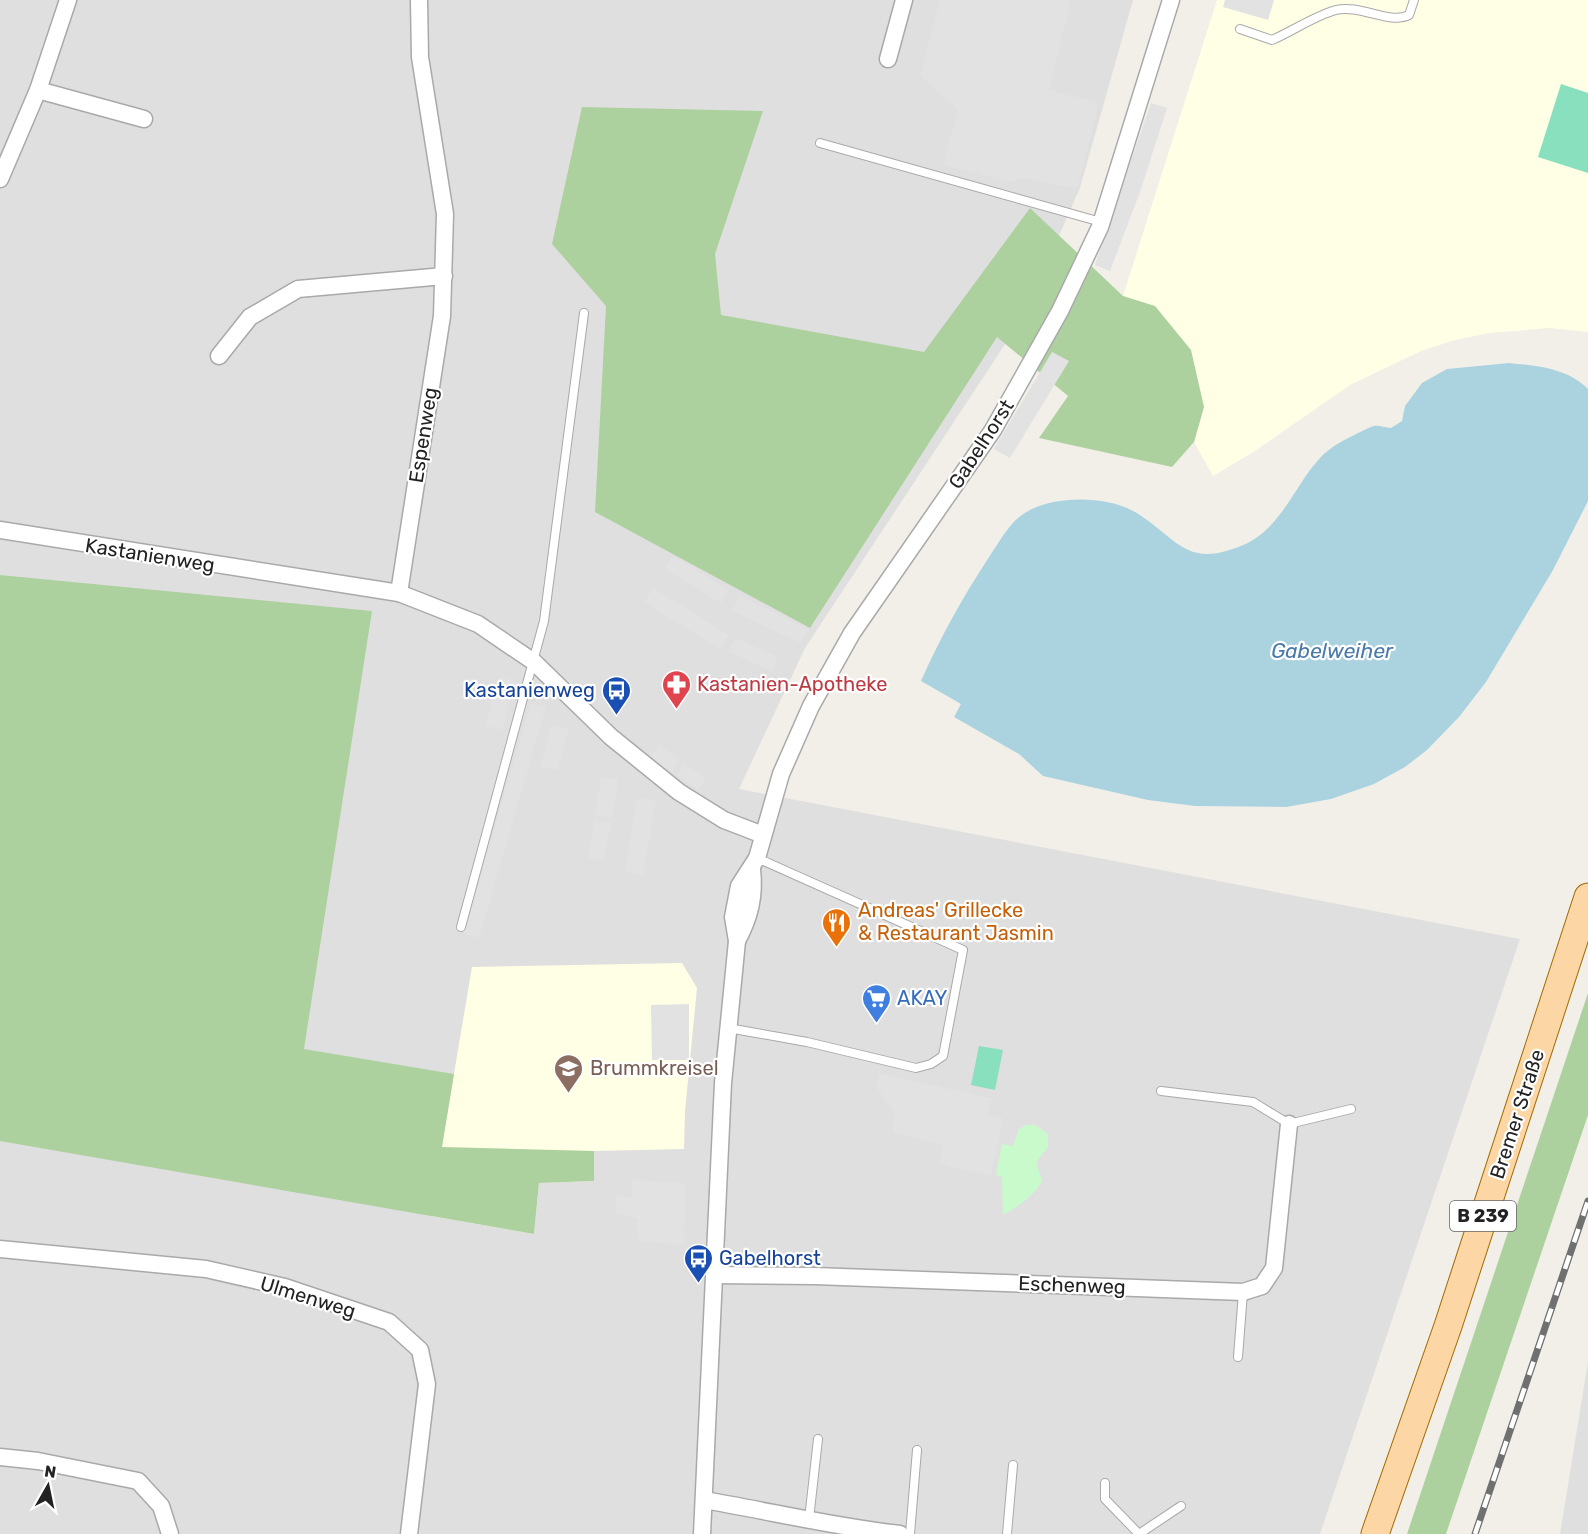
<svg xmlns="http://www.w3.org/2000/svg" width="1588" height="1534" font-family="Rubik,sans-serif">
  <style>
    .residential { fill: #e0dfdf }
    .education { fill: #ffffe5 }
    .forest { fill: #add19e }
    .park { fill: #c8facc }
    .pitch { fill: #88e0be }
    .parking { fill: #e2e2e2 }
    .water { fill: #aad3df }
    .lines { fill: none; stroke-linecap: round; stroke-linejoin: round }
    .lane-casing { stroke: #a9a9a9; stroke-width: 10 }
    .street-casing { stroke: #a9a9a9; stroke-width: 19 }
    .primary-casing { stroke: #a06b00; stroke-width: 29 }
    .lane { stroke: #fff; stroke-width: 8 }
    .street { stroke: #fff; stroke-width: 16 }
    .primary { stroke: #fcd6a4; stroke-width: 27 }
    .rail-casing { stroke: #707070; stroke-width: 7 }
    .rail { stroke: #fff; stroke-width: 4.5; stroke-dasharray: 14; stroke-linecap: butt }
    .labels { text-anchor: middle; stroke-width: 4.5; stroke-linejoin: round; paint-order: stroke }
    .shield { fill: #fff; stroke: #646464; stroke-width: 1.5 }
    .shield-label { font-size: 18px; font-weight: bold; fill: #222 }
    .street-label { font-size: 20px; fill: #222; stroke: #fff }
    .health-label { font-size: 20px; fill: #be3a42; stroke: #fff; text-anchor: start }
    .transit-label { font-size: 20px; fill: #164399; stroke: #fff; text-anchor: end }
    .food-label { font-size: 20px; fill: #c56008; stroke: #fff; text-anchor: start }
    .shop-label { font-size: 20px; fill: #366cbe; stroke: #fff; text-anchor: start }
    .education-label { font-size: 20px; fill: #785e54; stroke: #fff; text-anchor: start }
    .water-label { font-size: 21px; font-style: italic; fill: #4a7aab; stroke: #fff }
  </style>
  <rect width="100%" height="100%" fill="#f2efe9"/>
  <!-- residential -->
  <g class="residential">
    <polygon points="0,0 1133,0 1080,188 1023,317 805,648 739,789 1520,939 1320,1534 0,1534"/>
    <polygon points="1588,1362 1588,1534 1560,1534"/>
  </g>
  <!-- education -->
  <g class="education">
    <polygon points="1217,0 1588,0 1588,332 1549,328 1490,333 1455,340 1421,351 1350,385 1255,451 1213,476 1194,442 1204,407 1123,296"/>
    <polygon points="682,963 697,988 685,1111 684,1149 594,1151 594,1181 539,1183 534,1234 430,1216 472,967"/>
  </g>
  <!-- forest -->
  <g class="forest">
    <polygon points="582,107 763,111 715,254 721,315 924,352 1030,208 1123,296 1155,306 1191,350 1204,407 1194,442 1172,467 1039,438 1068,396 997,337 810,628 595,512 606,306 552,244"/>
    <polygon points="0,575 372,611 304,1049 454,1074 442,1147 594,1151 594,1181 539,1183 534,1234 0,1141"/>
    <polygon points="1588,993 1588,1115 1446,1534 1407,1534"/>
  </g>
  <!-- park -->
  <path class="park" d="M1026,1125H1035L1048,1134V1147L1036,1162L1042,1181C1034,1197 1017,1206 1003,1215L1002,1177L996,1175L1002,1144L1013,1146L1019,1129Z"/>
  <!-- pitch -->
  <g class="pitch">
    <polygon points="1561,84 1588,93 1588,173 1538,157"/>
    <polygon points="979,1046 1003,1050 995,1090 971,1085"/>
  </g>
  <!-- parking -->
  <g class="parking">
    <polygon points="940,0 1071,0 1049,90 1099,103 1077,189 1024,178 1007,182 946,165 944,162 958,110 920,75"/>
    <polygon points="1225,0 1274,0 1268,20 1223,7"/>
    <polygon points="1151,103 1167,108 1140,192 1110,271 1095,265"/>
    <polygon points="1052,352 1069,361 1010,458 994,449"/>
    <polygon points="673,556 729,590 721,603 665,569"/>
    <polygon points="653,588 729,635 720,649 644,602"/>
    <polygon points="739,596 808,629 801,643 732,611"/>
    <polygon points="735,638 778,657 772,671 729,652"/>
    <polygon points="500,677 515,681 502,730 485,725"/>
    <polygon points="531,703 546,707 479,938 464,934"/>
    <polygon points="552,725 569,730 557,771 540,766"/>
    <polygon points="659,745 680,760 672,772 651,756"/>
    <polygon points="684,763 706,779 698,790 677,775"/>
    <polygon points="601,778 618,780 612,818 595,815"/>
    <polygon points="637,798 656,801 643,875 625,872"/>
    <polygon points="594,820 611,823 604,861 588,858"/>
    <polygon points="689,1004 689,1060 652,1060 651,1005"/>
    <polygon points="879,1074 992,1098 988,1115 1003,1118 991,1176 940,1164 943,1145 893,1133 894,1113 876,1087"/>
    <polygon points="632,1180 685,1183 684,1245 638,1241 637,1219 616,1213 616,1195 632,1198"/>
  </g>
  <!-- water -->
  <path class="water" d="M1509,363C1537,366 1567,368 1588,389V501L1553,570L1486,682L1459,717L1427,750L1405,767L1374,784L1331,799L1286,807L1195,806L1148,800L1043,776L1019,754L954,717L961,704L921,681C941,636 964,595 991,554C1000,541 1009,524 1022,515C1049,495 1106,495 1135,512C1177,537 1185,570 1243,545C1281,529 1294,486 1320,458C1330,447 1344,440 1358,433C1363,431 1369,427 1374,426C1379,425 1386,428 1391,428L1402,421L1405,406L1422,383L1447,369Z"/>
  <g class="lines">
    <defs>
      <g id="lane">
        <path d="M1240,29L1272,40C1293,31 1314,16 1336,10C1360,4 1389,25 1409,15L1414,0"/>
        <polyline points="820,143 1101,222"/>
        <polyline points="461,927 544,621 584,313"/>
        <polyline points="728,1028 807,1042 916,1068 931,1064 943,1056 963,950 757,858"/>
        <polyline points="1161,1091 1253,1102 1289,1124 1351,1109"/>
        <polyline points="1238,1357 1243,1292"/>
        <polyline points="1105,1483 1105,1499 1139,1534"/>
        <polyline points="809,1519 818,1439"/>
        <polyline points="910,1534 917,1450"/>
        <polyline points="1007,1534 1013,1465"/>
        <polyline points="1139,1534 1181,1506"/>
      </g>
      <g id="street">
        <polyline points="888,59 904,0"/>
        <polyline points="38,90 144,119"/>
        <polyline points="0,179 38,90 68,0"/>
        <polyline points="219,356 250,317 298,289 444,276"/>
        <polyline points="0,530 399,593 478,624 534,662 611,737 679,792 724,820 763,835"/>
        <polyline points="399,593 442,316 445,214 420,57 419,0"/>
        <path d="M737,941C750,917 755,896 752,869"/>
        <polyline points="0,1249 206,1269 285,1287 389,1322 420,1350 427,1384 409,1534"/>
        <polyline points="714,1275 815,1276 1243,1292 1262,1286 1274,1268 1289,1124"/>
        <polyline points="0,1457 38,1461 138,1481 161,1506 170,1534"/>
        <path d="M704,1500C769,1511 834,1527 900,1534"/>
        <polyline points="702,1534 723,1083 737,941 733,917 739,886 757,858 781,774 811,706 852,633 993,430 1060,311 1100,227 1171,0"/>
      </g>
      <polyline id="primary" points="1375,1534 1448,1326 1588,897"/>
    </defs>
    <!-- lane casing -->
    <use href="#lane" class="lane-casing"/>
    <!-- street casing -->
    <use href="#street" class="street-casing"/>
    <!-- primary casing -->
    <use href="#primary" class="primary-casing"/>
    <!-- lane -->
    <use href="#lane" class="lane"/>
    <!-- street -->
    <use href="#street" class="street"/>
    <!-- primary -->
    <use href="#primary" class="primary"/>
    <defs>
      <polyline id="rail" points="1475,1534 1588,1201"/>
    </defs>
    <!-- rail casing -->
    <use href="#rail" class="rail-casing"/>
    <!-- rail -->
    <use href="#rail" class="rail"/>
  </g>
  <!-- icons -->
  <defs>
    <symbol id="pharmacy-pin" viewBox="-11 -11 22 30"><path d="M0 17L-7.5 6A9.5 9.5 0 1 1 7.5 6Z" fill="#e0444e" stroke="#fff"/><path d="M-2-6h4v4h4v4h-4v4h-4v-4h-4v-4h4Z" fill="#fff"/></symbol>
    <symbol id="bus-pin" viewBox="-11 -11 22 30"><path d="M0 17L-7.5 6A9.5 9.5 0 1 1 7.5 6Z" fill="#1a4fb4" stroke="#fff"/><path d="M-5-6H5V4H4V6H2V4H-2V6H-4V4H-5ZM-3.5-4V0h7V-4ZM-3.5 1.2v1.5H-2V1.2ZM2 1.2v1.5H3.5V1.2Z" fill="#fff"/></symbol>
    <symbol id="restaurant-pin" viewBox="-11 -11 22 30"><path d="M0 17L-7.5 6A9.5 9.5 0 1 1 7.5 6Z" fill="#e8710a" stroke="#fff"/><path d="M-5-6h1v4h1v-4h1v4h1v-4h1v5L-1.5 .5V6h-2V.5L-5-1ZM5-6V6H3V1.5H1.5Q1.5-4 5-6Z" fill="#fff"/></symbol>
    <symbol id="supermarket-pin" viewBox="-11 -11 22 30"><path d="M0 17L-7.5 6A9.5 9.5 0 1 1 7.5 6Z" fill="#3f7fe0" stroke="#fff"/><path d="M-6-5.5h2.5l.6 2H6L4.5 2H-2.5L-4.4-4H-6ZM-1.5 3.2a1.3 1.3 0 1 0 .1 0ZM3 3.2a1.3 1.3 0 1 0 .1 0Z" fill="#fff"/></symbol>
    <symbol id="school-pin" viewBox="-11 -11 22 30"><path d="M0 17L-7.5 6A9.5 9.5 0 1 1 7.5 6Z" fill="#8d6e63" stroke="#fff"/><path d="M0-5L7-2L0 1L-7-2ZM-4 1L0 2.5L4 1V4Q0 6-4 4Z" fill="#fff"/></symbol>
  </defs>
  <g fill-rule="evenodd">
    <use href="#pharmacy-pin" x="660" y="668" width="33" height="45"/>
    <use href="#bus-pin" x="600" y="674" width="33" height="45"/>
    <use href="#restaurant-pin" x="820" y="906" width="33" height="45"/>
    <use href="#supermarket-pin" x="860" y="982" width="33" height="45"/>
    <use href="#school-pin" x="552" y="1052" width="33" height="45"/>
    <use href="#bus-pin" x="682" y="1242" width="33" height="45"/>
  </g>
  <g class="labels">
    <!-- shield labels -->
    <rect class="shield" x="1450" y="1201" width="66" height="30" rx="4.5"/>
    <g class="shield-label">
      <text x="1483" y="1222">B 239</text>
    </g>
    <!-- street labels -->
    <g class="street-label">
      <text transform="translate(423 435) rotate(-81)" y="7">Espenweg</text>
      <text transform="translate(981 444) rotate(-57)" y="7">Gabelhorst</text>
      <text transform="translate(150 555) rotate(9)" y="7">Kastanienweg</text>
      <text transform="translate(1517 1114) rotate(-72)" y="7">Bremer Straße</text>
      <text transform="translate(1072 1285) rotate(2)" y="7">Eschenweg</text>
      <text transform="translate(308 1297) rotate(17)" y="7">Ulmenweg</text>
    </g>
    <!-- health labels -->
    <g class="health-label">
      <text x="697" y="691">Kastanien-Apotheke</text>
    </g>
    <!-- transit labels -->
    <g class="transit-label">
      <text x="595" y="697">Kastanienweg</text>
      <text x="719" y="1265" text-anchor="start">Gabelhorst</text>
    </g>
    <!-- food labels -->
    <g class="food-label">
      <text x="858" y="917">Andreas' Grillecke<tspan x="858" dy="23">&amp; Restaurant Jasmin</tspan></text>
    </g>
    <!-- shop labels -->
    <g class="shop-label">
      <text x="897" y="1005">AKAY</text>
    </g>
    <!-- education labels -->
    <g class="education-label">
      <text x="590" y="1075">Brummkreisel</text>
    </g>
    <!-- water labels -->
    <g class="water-label">
      <text x="1332" y="658">Gabelweiher</text>
    </g>
  </g>
  <!-- north arrow -->
  <g transform="translate(48 1486) rotate(9)" stroke="#ffffff" stroke-width="4.5" paint-order="stroke">
  <path d="M0-4.5L10 22L0 15L-10 22Z" fill="#222222"/>
  <text y="-9" font-size="16" font-weight="bold" text-anchor="middle" fill="#222222">N</text>
  </g>
</svg>
